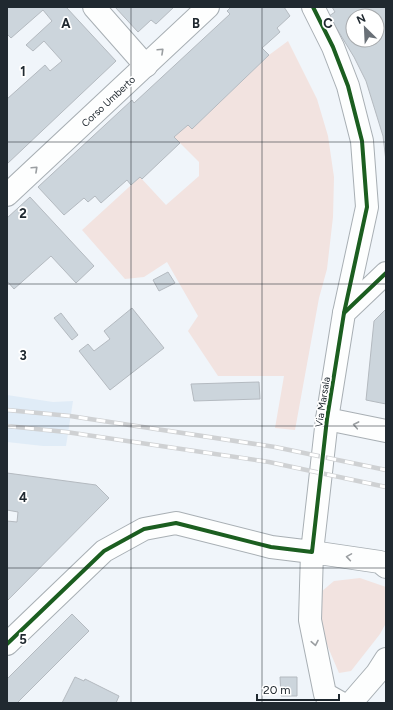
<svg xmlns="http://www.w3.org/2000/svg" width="393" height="710" font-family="Figtree,sans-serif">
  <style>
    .built { fill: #e0ecf7 }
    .green { fill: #f2e3e0 }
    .building { fill: #ccd5dc; stroke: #b4bac0; fill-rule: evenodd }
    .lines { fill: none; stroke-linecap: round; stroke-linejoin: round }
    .minor-casing { stroke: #a8afb4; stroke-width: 24 }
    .minor { stroke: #fdfefe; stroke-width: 22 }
    .rail-casing { stroke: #cfd1d3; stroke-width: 4.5 }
    .rail { stroke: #fff; stroke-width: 3; stroke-dasharray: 9; stroke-linecap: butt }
    .cycleway-casing { stroke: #fff; stroke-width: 6 }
    .cycleway { stroke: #1b5e20; stroke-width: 4 }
    .oneway { stroke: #9a9ea1 }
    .grid { fill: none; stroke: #202930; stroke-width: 1; stroke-opacity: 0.55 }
    .labels { text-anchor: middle; stroke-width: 3.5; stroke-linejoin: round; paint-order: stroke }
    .street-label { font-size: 10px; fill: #202930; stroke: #fff }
    .grid-label { font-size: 13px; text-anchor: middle; font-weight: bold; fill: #202930; stroke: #fff; stroke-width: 3.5; stroke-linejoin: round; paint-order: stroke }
  </style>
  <rect width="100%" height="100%" fill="#f0f5fa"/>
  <!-- built -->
  <polygon class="built" points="7,395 53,402 73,401 66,446 43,446 7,442"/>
  <!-- green -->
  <g class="green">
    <polygon points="288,41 317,99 328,136 334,177 333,217 327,269 319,298 295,430 275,428 284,376 218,376 188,331 198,316 167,262 144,277 125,279 82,230 140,177 166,205 199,176 199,162 174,137 188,125 192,129 269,55"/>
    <polygon points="360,578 386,587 386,623 380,634 351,671 339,673 319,626 321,592 334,581"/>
  </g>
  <!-- building -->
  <g class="building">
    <polygon points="7,7 66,7 116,61 7,164 7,99 45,65 50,71 62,61 44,41 33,51 26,45 52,21 43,10 11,38 7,34"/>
    <polygon points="115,7 174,7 156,24 151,20 138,32"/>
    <polygon points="231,7 284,7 290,16 277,28 280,32 262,48 269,55 192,129 188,125 174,137 180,143 142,179 140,177 131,185 127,180 101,203 95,196 88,202 84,198 64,215 38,187 132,100 134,103 230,14 227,11"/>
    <path d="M332,7H386V161L383,136L366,81L354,57L329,16L335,12ZM353,16H377V40H353Z"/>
    <polygon points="30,197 94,266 76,283 51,256 14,289 7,281 7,218"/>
    <polygon points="168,272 175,283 159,291 153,280"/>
    <polygon points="132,308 164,348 110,390 79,351 88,344 94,351 110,339 104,331"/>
    <polygon points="386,309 386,404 366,400 374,321"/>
    <polygon points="61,313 78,335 72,340 54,318"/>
    <polygon points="259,382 260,399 194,401 191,384"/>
    <polygon points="7,473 96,485 109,498 7,601 7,521 17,522 18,512 7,510"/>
    <polygon points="72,614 89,631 17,703 7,703 7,679"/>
    <polygon points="75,677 84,681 85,679 119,696 116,703 62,703"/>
    <polygon points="280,677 297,677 297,696 281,696"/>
  </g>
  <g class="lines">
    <defs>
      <g id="minor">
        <polyline points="94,7 146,66"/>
        <polyline points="313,7 333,47 348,86 362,141 367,207 344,313"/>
        <polyline points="7,195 208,7"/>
        <polyline points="327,419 386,431"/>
        <polyline points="7,644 104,551 144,529 176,523 271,547 312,552 327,419 344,313 386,273"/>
        <polyline points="341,703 325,694 310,620 312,552 380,562 386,567"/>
        <polyline points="351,703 377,673 386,659"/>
      </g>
    </defs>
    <!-- minor casing -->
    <use href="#minor" class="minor-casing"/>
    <!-- minor -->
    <use href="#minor" class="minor"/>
    <defs>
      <g id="rail">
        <polyline points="7,410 70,416 275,447 386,470"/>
        <polyline points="7,426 66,432 269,462 386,487"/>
      </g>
    </defs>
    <!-- rail casing -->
    <use href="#rail" class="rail-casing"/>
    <!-- rail -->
    <use href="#rail" class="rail"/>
    <defs>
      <g id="cycleway">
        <polyline points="313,7 333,47 348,86 362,141 367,207 344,313"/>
        <polyline points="7,644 104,551 144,529 176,523 271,547 312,552 327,419 344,313 386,273"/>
      </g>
    </defs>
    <!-- cycleway casing -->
    <use href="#cycleway" class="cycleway-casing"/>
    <!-- cycleway -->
    <use href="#cycleway" class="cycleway"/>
  </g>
  <!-- one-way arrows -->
  <defs><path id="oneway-chevron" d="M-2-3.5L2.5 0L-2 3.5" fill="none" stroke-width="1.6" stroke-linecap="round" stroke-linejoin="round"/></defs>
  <g class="oneway">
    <use href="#oneway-chevron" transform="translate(161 51) rotate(-43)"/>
    <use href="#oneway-chevron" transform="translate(35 169) rotate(-43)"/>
    <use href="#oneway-chevron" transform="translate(356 425) rotate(-169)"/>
    <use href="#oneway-chevron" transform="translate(349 557) rotate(-171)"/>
    <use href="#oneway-chevron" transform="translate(315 643) rotate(79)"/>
  </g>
  <!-- grid -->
  <path class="grid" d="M131,7V703M262,7V703M7,142H386M7,284H386M7,426H386M7,568H386"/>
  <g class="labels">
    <!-- street labels -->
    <g class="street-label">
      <text transform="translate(108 101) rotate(-43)" y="4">Corso Umberto</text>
      <text transform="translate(322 402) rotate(-81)" y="4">Via Marsala</text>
    </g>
  </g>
  <g class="grid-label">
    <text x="66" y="28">A</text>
    <text x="196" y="28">B</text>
    <text x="328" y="28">C</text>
    <text x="23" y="76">1</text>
    <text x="23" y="218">2</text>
    <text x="23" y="360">3</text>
    <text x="23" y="502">4</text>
    <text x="23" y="644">5</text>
  </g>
  <!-- border -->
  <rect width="393" height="710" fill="none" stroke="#202930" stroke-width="16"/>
  <!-- north arrow -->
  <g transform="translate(365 28) rotate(336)"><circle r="19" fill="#ffffff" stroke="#a6a9ac"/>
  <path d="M0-3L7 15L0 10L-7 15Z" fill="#697077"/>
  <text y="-6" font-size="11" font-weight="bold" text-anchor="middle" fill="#202930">N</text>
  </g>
  <!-- scale -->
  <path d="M257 694v6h82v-6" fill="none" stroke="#202930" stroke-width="2"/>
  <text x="263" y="694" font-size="12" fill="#202930" stroke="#ffffff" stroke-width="3" paint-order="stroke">20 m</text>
</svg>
